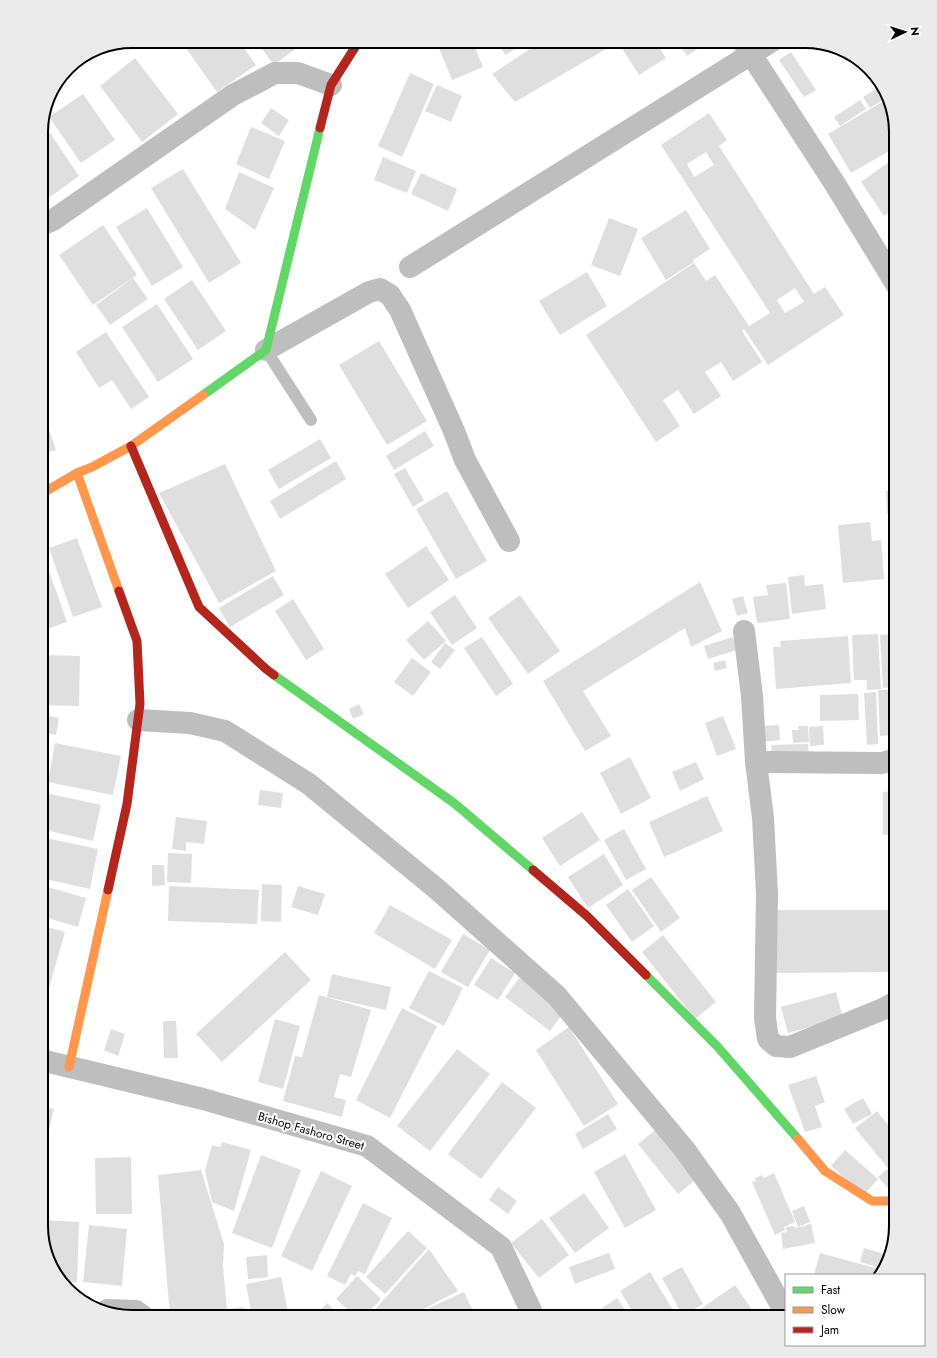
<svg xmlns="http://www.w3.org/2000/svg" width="937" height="1358" font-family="Jost,sans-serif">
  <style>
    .building { fill: #dfdfdf; fill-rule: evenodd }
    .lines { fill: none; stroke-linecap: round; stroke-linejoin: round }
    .lane { stroke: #bebebe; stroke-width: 12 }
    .street { stroke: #bebebe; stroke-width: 22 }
    .fast { stroke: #63d668; stroke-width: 9 }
    .slow { stroke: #ff974d; stroke-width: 9 }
    .jam { stroke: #b3261e; stroke-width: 9 }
    .labels { text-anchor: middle; stroke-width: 4; stroke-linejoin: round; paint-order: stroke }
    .street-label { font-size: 12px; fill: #000; stroke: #fff }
    .rim { fill: none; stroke: #000; stroke-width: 2 }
  </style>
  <rect width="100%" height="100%" fill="#fff"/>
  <!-- building -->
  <g class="building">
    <polygon points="181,41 239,41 256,65 217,92"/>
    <polygon points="256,41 306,41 274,65"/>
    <polygon points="436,41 472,41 483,67 452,80"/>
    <polygon points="497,41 528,41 505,55"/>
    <polygon points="542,41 655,41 666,58 639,75 618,42 515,102 492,74"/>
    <polygon points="677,41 709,41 687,56"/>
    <polygon points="791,52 816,90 804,97 779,60"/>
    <polygon points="135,58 178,114 142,142 100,86"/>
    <polygon points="867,70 882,85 879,86 886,98 870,108 863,97 876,89 865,71"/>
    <polygon points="410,73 434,84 402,157 378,146"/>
    <polygon points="437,85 462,96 451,122 425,111"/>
    <polygon points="83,94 115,140 81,163 49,117"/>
    <polygon points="887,99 896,132 896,147 851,173 828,134"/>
    <polygon points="860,100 866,109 840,126 834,117"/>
    <polygon points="271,108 289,120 279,136 261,123"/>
    <path d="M709,113L727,140L719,146L814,294L825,287L844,315L768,365L744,329L742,331L762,362L733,381L721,362L705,372L721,396L694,414L678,390L663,400L680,426L656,442L586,335L694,263L706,281L715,275L749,326L770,313L661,145ZM706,152L714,165L694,177L687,164ZM795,288L804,302L785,313L777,300Z"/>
    <polygon points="251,127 285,141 269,179 236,164"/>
    <polygon points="50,133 79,176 50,197 41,184 41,140"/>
    <polygon points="383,157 416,171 407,193 374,180"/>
    <polygon points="896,157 896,208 884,216 861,182"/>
    <polygon points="183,169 241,263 209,283 151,188"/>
    <polygon points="239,172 274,188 255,230 225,209"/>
    <polygon points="421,173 457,189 448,211 411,194"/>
    <polygon points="147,208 183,267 152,286 116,227"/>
    <polygon points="686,210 710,249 693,260 694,262 666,280 641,238"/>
    <polygon points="609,218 638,229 620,276 591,265"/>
    <polygon points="103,225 137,275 93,305 59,255"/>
    <polygon points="587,272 607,306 560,335 539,301"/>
    <polygon points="133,278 148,299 110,325 96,305"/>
    <polygon points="192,280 226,331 198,350 164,299"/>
    <polygon points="157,304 193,359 158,382 122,327"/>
    <polygon points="106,332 149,397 131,409 112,380 99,388 76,352"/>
    <polygon points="379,341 427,421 387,445 339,365"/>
    <polygon points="41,405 56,450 41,454"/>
    <polygon points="425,431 434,446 394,470 386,456"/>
    <polygon points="320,439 331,458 279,489 268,470"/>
    <polygon points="336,461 346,479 280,519 270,501"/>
    <polygon points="225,464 276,571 219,603 159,493"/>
    <polygon points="405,468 424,500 413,507 394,474"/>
    <polygon points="896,490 896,513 887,514 886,491"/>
    <polygon points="447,491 487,561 456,579 416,509"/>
    <polygon points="870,522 872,541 881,540 884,579 843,583 838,525"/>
    <polygon points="77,538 102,607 73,617 49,548"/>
    <polygon points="426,546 449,580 408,608 385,574"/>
    <polygon points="41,554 43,554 67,622 41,631"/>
    <polygon points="804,575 805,586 823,584 826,609 792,614 788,577"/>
    <polygon points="273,576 284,595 230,627 219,608"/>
    <polygon points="700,582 722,631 691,647 685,628 583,691 611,736 585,751 543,681"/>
    <polygon points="786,583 790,619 757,623 753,597 768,595 766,585"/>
    <polygon points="455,595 477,628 452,645 430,612"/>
    <polygon points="520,595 560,651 528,674 488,618"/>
    <polygon points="743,596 748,613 737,616 732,599"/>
    <polygon points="293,599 324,649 306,660 275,611"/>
    <polygon points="428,621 446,641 424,660 406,640"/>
    <polygon points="878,634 881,689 867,690 867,680 854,680 852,635"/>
    <polygon points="896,634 896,687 883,688 880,635"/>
    <polygon points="848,636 851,683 776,689 773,647 781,647 780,641"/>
    <polygon points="482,637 513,684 496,696 464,648"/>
    <polygon points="733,637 737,650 708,659 704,646"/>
    <polygon points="445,643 455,650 440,669 431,662"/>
    <polygon points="41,655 80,656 79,706 41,705"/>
    <polygon points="412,658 431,672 413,696 394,682"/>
    <polygon points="725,660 727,668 715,671 713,663"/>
    <polygon points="896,689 896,735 880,736 878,690"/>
    <polygon points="876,692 878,744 867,745 864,693"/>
    <polygon points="858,694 859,720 820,721 820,695"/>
    <polygon points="359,704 364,714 353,719 349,709"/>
    <polygon points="41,714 59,718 56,735 41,732"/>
    <polygon points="723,716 736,749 717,756 705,723"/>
    <polygon points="779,725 780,740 762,742 761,726"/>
    <polygon points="798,726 808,726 809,742 793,743 792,730 799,730"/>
    <polygon points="823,726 824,745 810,746 809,727"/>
    <polygon points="55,743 121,756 113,795 48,782"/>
    <polygon points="808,744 809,757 772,758 771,745"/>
    <polygon points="630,757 651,798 621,814 600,773"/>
    <polygon points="696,762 704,779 680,791 672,772"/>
    <polygon points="260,790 283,793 281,808 258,805"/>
    <polygon points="896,791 896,834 883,835 883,792"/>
    <polygon points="41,792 101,805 93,841 41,829"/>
    <polygon points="707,796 723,831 664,857 649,822"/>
    <polygon points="582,812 600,840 560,866 542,838"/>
    <polygon points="176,817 207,821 204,844 186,842 186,851 172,849"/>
    <polygon points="624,829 646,869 626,880 604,840"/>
    <polygon points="41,837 98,849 90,889 41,878"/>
    <polygon points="893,838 896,838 896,907 894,907"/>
    <polygon points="168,853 192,854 191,883 167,882"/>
    <polygon points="604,854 623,885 588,908 568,877"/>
    <polygon points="152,865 164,865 165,885 152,886"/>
    <polygon points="651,877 680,918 661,932 632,890"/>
    <polygon points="262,884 282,885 281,922 261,921"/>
    <polygon points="41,885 86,898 78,927 41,916"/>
    <polygon points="169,886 259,890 257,924 168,921"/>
    <polygon points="298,886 325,894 318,915 291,907"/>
    <polygon points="628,889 654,926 632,942 606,905"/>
    <polygon points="390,905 452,940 435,969 374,933"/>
    <polygon points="771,910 892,910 892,972 771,973"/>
    <polygon points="41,925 65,932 41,1016"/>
    <polygon points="463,934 490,950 468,987 441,972"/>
    <polygon points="663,935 716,1002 695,1019 642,952"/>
    <polygon points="285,952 311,980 222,1062 196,1034"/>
    <polygon points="491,958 515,973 498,1000 474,985"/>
    <polygon points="429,971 463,988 444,1026 409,1008"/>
    <polygon points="332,974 391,987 386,1010 327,997"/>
    <polygon points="521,976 566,1009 550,1031 505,997"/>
    <polygon points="836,992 843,1018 788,1033 781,1007"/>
    <polygon points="319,995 371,1010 351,1077 340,1074 334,1097 346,1100 342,1117 283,1101 295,1056 302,1057"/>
    <polygon points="402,1008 437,1026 390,1118 356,1100"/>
    <polygon points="275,1019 300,1026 283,1089 258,1082"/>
    <polygon points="163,1021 176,1021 178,1058 164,1058"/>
    <polygon points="569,1027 618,1104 584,1126 536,1050"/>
    <polygon points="111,1029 125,1034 118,1056 104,1050"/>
    <polygon points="457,1049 490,1074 430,1151 397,1126"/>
    <polygon points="816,1076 825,1102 815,1106 822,1127 805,1132 788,1085"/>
    <polygon points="502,1082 536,1108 481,1179 448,1154"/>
    <polygon points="863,1098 872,1114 853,1124 844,1109"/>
    <polygon points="41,1106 54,1109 45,1148 41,1147"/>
    <polygon points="877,1111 896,1135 896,1178 855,1128"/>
    <polygon points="608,1114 617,1129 583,1149 575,1134"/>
    <polygon points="659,1127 699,1177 678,1194 638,1144"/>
    <polygon points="222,1142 251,1150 234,1211 212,1202 205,1170 212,1145 220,1147"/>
    <polygon points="845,1150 878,1179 864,1195 831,1166"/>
    <polygon points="625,1154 656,1210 625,1228 594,1172"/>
    <polygon points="261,1155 301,1170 272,1248 232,1233"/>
    <polygon points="131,1157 132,1214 96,1214 95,1158"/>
    <polygon points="887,1169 896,1179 896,1197 878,1177"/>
    <polygon points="201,1170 224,1244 223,1267 227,1309 244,1307 245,1317 201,1317 201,1313 170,1316 158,1175"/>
    <polygon points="321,1171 352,1186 312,1271 281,1256"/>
    <polygon points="774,1173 795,1222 784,1227 785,1230 775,1235 752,1182 756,1181 755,1178 762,1175 764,1178"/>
    <polygon points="498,1187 517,1201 508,1214 489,1200"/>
    <polygon points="584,1193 609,1228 575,1253 549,1218"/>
    <polygon points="363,1203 392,1218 365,1274 358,1271 355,1276 351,1274 345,1285 327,1276"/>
    <polygon points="804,1206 810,1222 798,1227 792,1211"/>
    <polygon points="542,1219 569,1255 539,1278 511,1243"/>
    <polygon points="41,1220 79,1222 77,1282 63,1282 53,1271 41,1226"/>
    <polygon points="811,1224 815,1243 783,1249 781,1233 787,1232 786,1227 794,1226 795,1228 806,1226 806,1225"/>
    <polygon points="89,1225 127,1229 122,1286 83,1282"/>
    <polygon points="408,1231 427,1248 385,1294 366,1277"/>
    <polygon points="864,1248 888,1255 884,1269 860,1262"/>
    <polygon points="429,1249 458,1291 408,1317 370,1317 370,1315"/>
    <polygon points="609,1253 615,1269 575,1284 569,1267"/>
    <polygon points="820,1253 879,1269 878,1275 814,1275"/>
    <polygon points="267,1255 268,1277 248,1279 246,1257"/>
    <polygon points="682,1267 703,1304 683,1316 662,1278"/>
    <polygon points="650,1272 677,1317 636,1317 620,1291"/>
    <polygon points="357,1276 381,1299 364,1317 356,1317 336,1299"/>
    <polygon points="281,1277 289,1317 252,1317 246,1284"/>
    <polygon points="735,1285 755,1314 751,1317 689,1317"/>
    <polygon points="464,1292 476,1317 409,1317"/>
    <polygon points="617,1298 630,1317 589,1317"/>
    <polygon points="327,1303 341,1317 313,1317"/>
  </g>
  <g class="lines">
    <!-- lane -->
    <polyline class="lane" points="266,350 311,420"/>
    <!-- street -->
    <g class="street">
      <polyline points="743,42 835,184 896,284"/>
      <polyline points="41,225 53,220 233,95 275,73 298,73 331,85"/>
      <polyline points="410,267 772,41"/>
      <polyline points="266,350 369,292 380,289 390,295 400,310 454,431 465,460 509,541"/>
      <polyline points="744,631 752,696 756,762 763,818 767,894 765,1018 768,1039 776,1046 790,1047 883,1009 896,1002"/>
      <polyline points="138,720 190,723 225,731 309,784 438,890 557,996 685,1150 730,1213 786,1314"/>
      <polyline points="756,762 882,763 896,759"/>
      <polyline points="41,1060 203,1099 367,1146 501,1247 534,1317"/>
      <polyline points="107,1310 136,1311 144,1317"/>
    </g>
    <!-- fast -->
    <g class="fast">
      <polyline points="203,395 266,350 320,128"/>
      <polyline points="274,675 454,803 533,870"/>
      <polyline points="646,975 717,1046 798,1139"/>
    </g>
    <!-- slow -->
    <g class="slow">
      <polyline points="77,473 119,591"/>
      <polyline points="41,494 77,473 92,467 131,446 203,395"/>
      <polyline points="69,1067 108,890"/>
      <polyline points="798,1139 825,1171 872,1201 896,1201"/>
    </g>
    <!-- jam -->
    <g class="jam">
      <polyline points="320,128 331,85 359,41"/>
      <polyline points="131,446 199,607 266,669 274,675"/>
      <polyline points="533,870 587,916 646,975"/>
      <polyline points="108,890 127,804 140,704 137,641 119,591"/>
    </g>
  </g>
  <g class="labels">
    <!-- street labels -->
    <g class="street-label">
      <text transform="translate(311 1131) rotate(16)" y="4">Bishop Fashoro Street</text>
    </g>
  </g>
  <!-- crop -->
  <path d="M0 0H937V1358H0ZM132 48H805A84 84 0 0 1 889 132V1226A84 84 0 0 1 805 1310H132A84 84 0 0 1 48 1226V132A84 84 0 0 1 132 48Z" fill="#ebebeb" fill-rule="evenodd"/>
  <path class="rim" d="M132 48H805A84 84 0 0 1 889 132V1226A84 84 0 0 1 805 1310H132A84 84 0 0 1 48 1226V132A84 84 0 0 1 132 48Z"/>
  <!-- legend -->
  <rect x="785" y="1274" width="140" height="72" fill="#ffffff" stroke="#999999"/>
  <rect x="793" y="1287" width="20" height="6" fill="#63d668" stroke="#999999"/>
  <text x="821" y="1294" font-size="12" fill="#000000">Fast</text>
  <rect x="793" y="1307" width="20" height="6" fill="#ff974d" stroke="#999999"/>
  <text x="821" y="1314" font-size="12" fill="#000000">Slow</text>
  <rect x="793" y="1327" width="20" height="6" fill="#b3261e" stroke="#999999"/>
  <text x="821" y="1334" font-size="12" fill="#000000">Jam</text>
  <!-- north arrow -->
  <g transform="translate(905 32) rotate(86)" stroke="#ffffff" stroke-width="3" paint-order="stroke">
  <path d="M0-3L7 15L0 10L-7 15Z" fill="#000000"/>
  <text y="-6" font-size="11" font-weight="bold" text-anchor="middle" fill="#000000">N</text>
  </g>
</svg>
